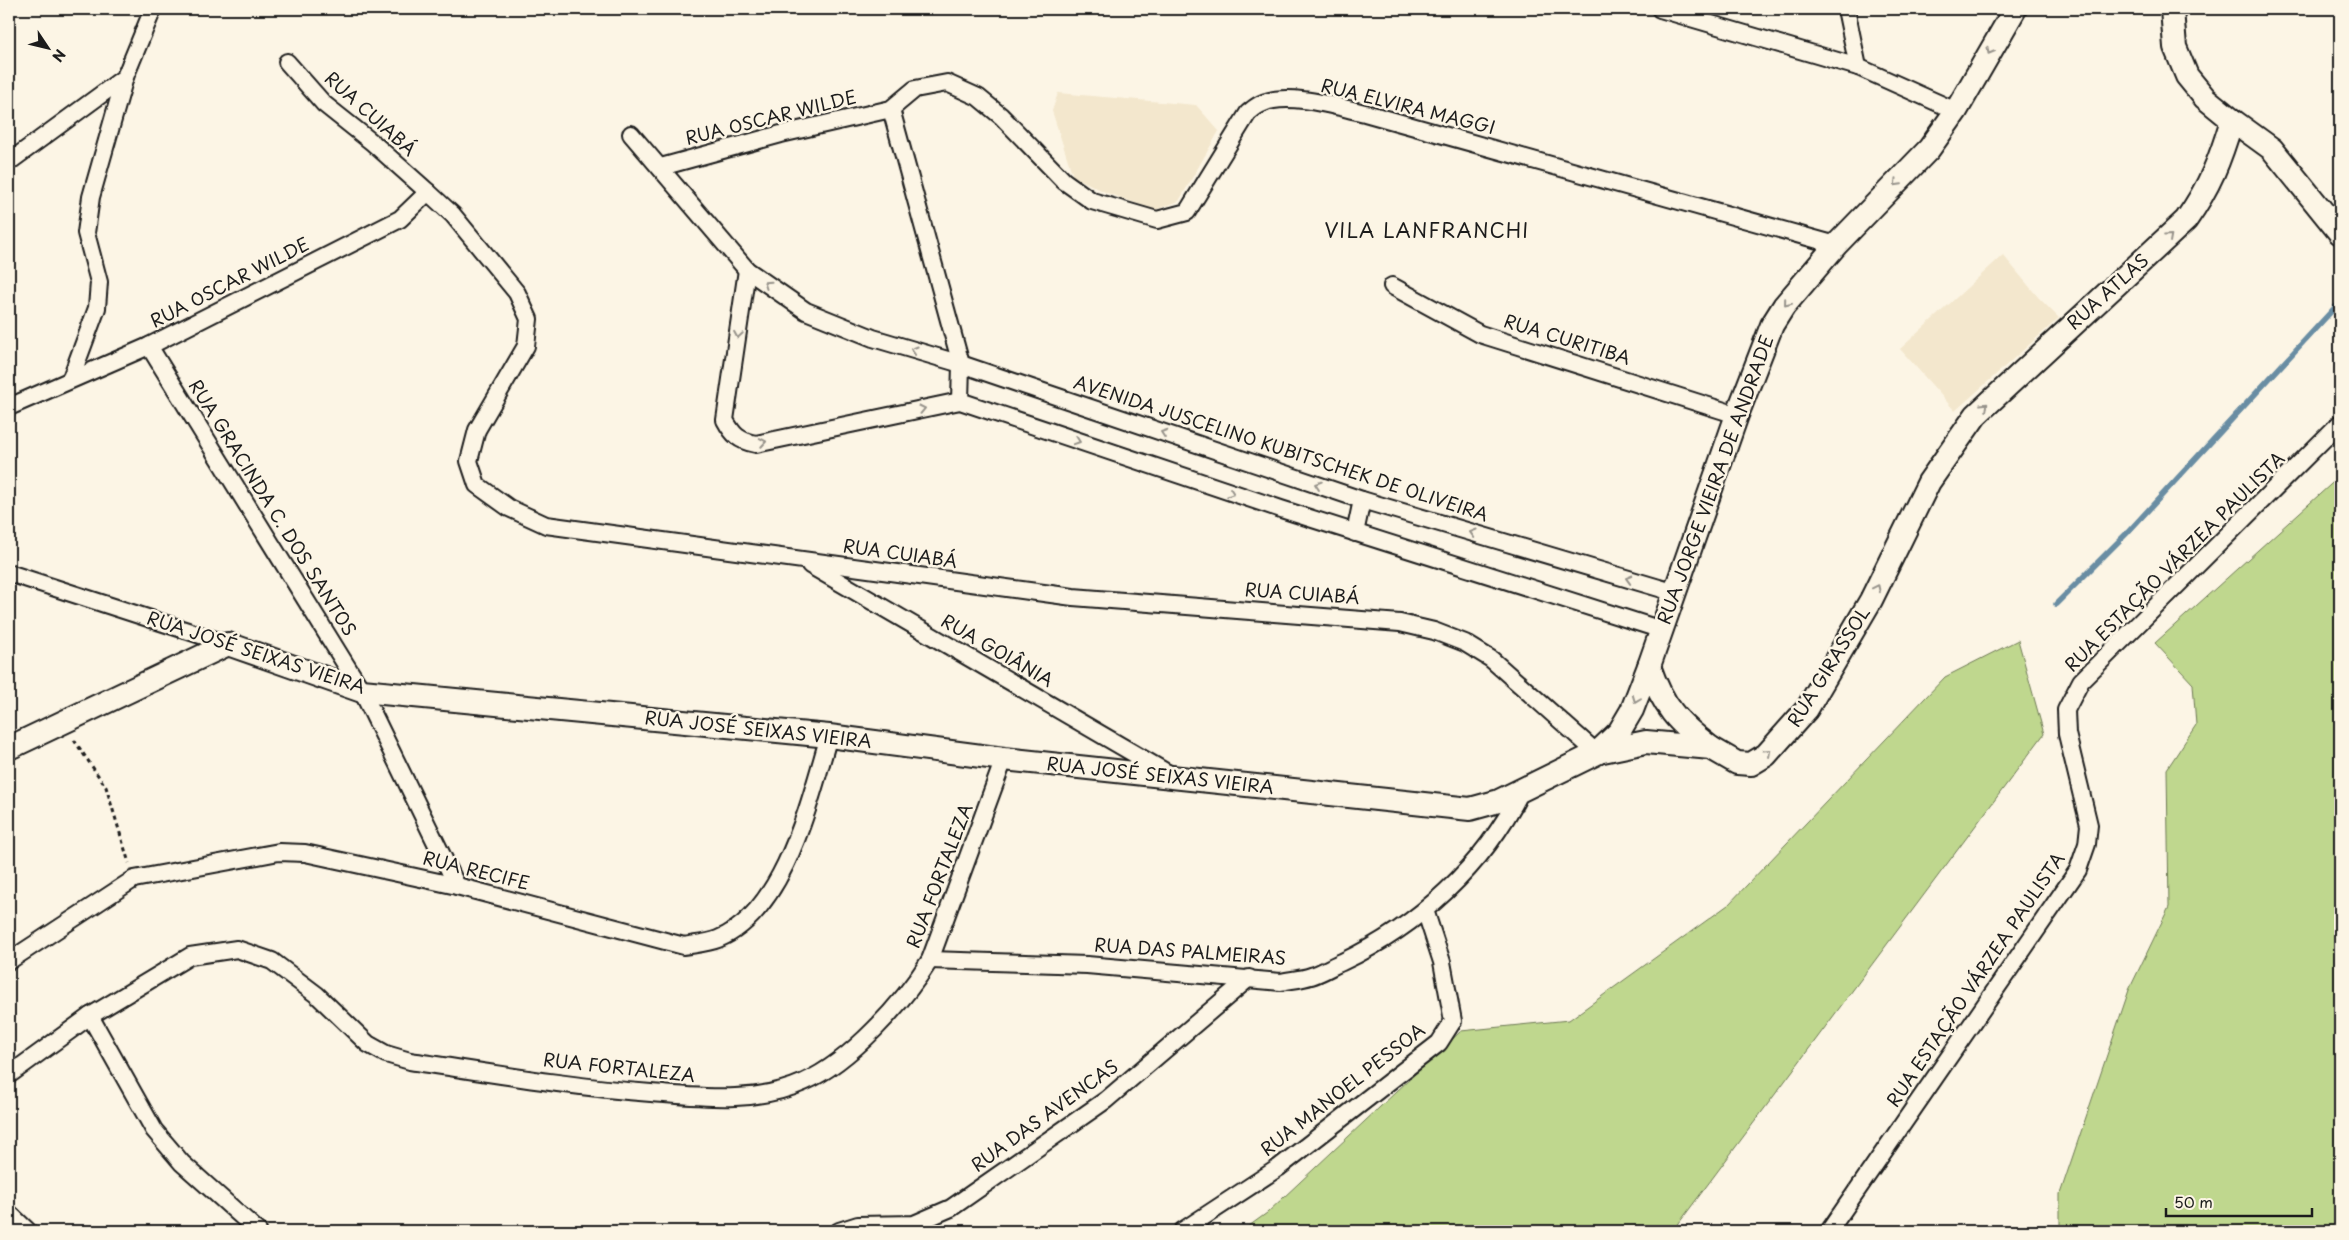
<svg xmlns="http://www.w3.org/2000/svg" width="2349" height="1240" font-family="'Playpen Sans',sans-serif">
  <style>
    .built { fill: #f3e7cd }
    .green { fill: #bfd78e; stroke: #6e7a55 }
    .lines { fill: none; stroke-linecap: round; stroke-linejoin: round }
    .stream { stroke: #698da3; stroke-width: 5.5 }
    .street-casing { stroke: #1c1c1c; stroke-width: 20 }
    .secondary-casing { stroke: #1c1c1c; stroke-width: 26 }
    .path { stroke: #1c1c1c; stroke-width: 3; stroke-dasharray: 4 4; stroke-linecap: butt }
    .street { stroke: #fcf5e5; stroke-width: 16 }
    .secondary { stroke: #fcf5e5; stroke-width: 22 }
    .oneway { stroke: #97938b }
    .labels { text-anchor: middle; stroke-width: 5; stroke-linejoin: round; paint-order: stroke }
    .street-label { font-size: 18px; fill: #1c1c1c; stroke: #fcf5e5 }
    .quarter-label { font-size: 20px; letter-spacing: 1px; fill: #1c1c1c; stroke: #fcf5e5 }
  </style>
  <rect width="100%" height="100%" fill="#fcf5e5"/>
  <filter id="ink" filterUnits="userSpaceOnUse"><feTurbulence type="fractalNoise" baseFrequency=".02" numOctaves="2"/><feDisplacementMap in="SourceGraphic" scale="10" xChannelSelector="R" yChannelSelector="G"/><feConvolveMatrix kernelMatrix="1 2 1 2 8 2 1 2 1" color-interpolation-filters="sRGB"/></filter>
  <g filter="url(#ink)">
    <!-- built -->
    <g class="built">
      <polygon points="1058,93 1196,105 1219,131 1179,201 1155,210 1107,193 1073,176 1052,111"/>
      <polygon points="2003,255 2038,297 2059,318 1955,411 1900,349"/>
    </g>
    <!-- green -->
    <g class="green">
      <polygon points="2340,476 2340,1231 2060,1231 2060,1194 2129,990 2169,907 2167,769 2196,725 2193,684 2155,643"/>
      <polygon points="2018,640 2044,734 1673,1231 1242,1231 1267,1213 1461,1031 1569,1020 1728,905 1945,677"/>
    </g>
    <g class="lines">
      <!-- stream -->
      <polyline class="stream" points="2056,604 2128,532 2340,302"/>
      <defs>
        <g id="street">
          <polyline points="1660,9 1858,67 1956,111"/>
          <polyline points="1846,9 1858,67"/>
          <polyline points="287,62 324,104 373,143 428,192"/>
          <polyline points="891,109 961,364 960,401"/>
          <polyline points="631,134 747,270 806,311 873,338 961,364 1362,500 1676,593"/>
          <polyline points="9,162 125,77"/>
          <path d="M661,167L781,134L891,109L915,89L947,83L978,97L1001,116L1064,181L1092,201L1157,220L1187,212L1248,113C1252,110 1256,106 1261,104C1287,91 1338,107 1365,113L1836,245"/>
          <path d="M747,270L725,420C733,435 739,441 756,444L960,401L1281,509L1662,630"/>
          <polyline points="1392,286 1480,334 1737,415"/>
          <polyline points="149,346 362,691 457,886"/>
          <polyline points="71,378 97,308 99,282 86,233 91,197 125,77 153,9"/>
          <polyline points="9,407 149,346 400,219 428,192 453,215 517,293 529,319 526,346 477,430 469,461 477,485 509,508 546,525 1073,597 1400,623 1434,631 1465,643 1491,659 1597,753"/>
          <polyline points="1355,533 1362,500"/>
          <polyline points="810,565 1169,774"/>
          <polyline points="9,573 228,644"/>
          <path d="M930,960L1087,965L1281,982C1291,980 1302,979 1311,976C1322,973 1332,966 1342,962C1418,926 1484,866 1521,791"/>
          <path d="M9,961L134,879L279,852L305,853L457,886L684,946C695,944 708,943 718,939C785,912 810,799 829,736"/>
          <polyline points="90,1016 154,1130 182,1163 258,1231"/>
          <path d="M9,1075L90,1016L190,956L237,949L272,961L317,995L368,1044L386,1054L410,1061C490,1073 570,1087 651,1093C702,1097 755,1104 804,1082C851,1061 903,1003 930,960L1004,759"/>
          <polyline points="9,1213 28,1231"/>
          <polyline points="839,1231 858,1225 914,1224 951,1208 1106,1100 1249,978"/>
          <polyline points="1182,1231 1278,1168 1439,1043 1453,1021 1442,962 1425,910"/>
          <polyline points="1829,1231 2078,870 2087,844 2089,825 2067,734 2066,710 2081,681 2340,423"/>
        </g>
        <g id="secondary">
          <polyline points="2172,9 2175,47 2187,76 2205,98 2232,120 2272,149 2340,233"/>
          <path d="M1649,666C1663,707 1677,722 1711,748"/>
          <polyline points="9,748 228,644 362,691 829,736 1004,759 1470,809 1499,801 1597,753 1619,732 1632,710 1649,666 1737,415 1772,325 1784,306 1836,245 1929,149 1956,111 2015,9"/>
          <path d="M1598,752L1646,742L1711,748L1737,763L1751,764L1766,755L1807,709L1871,600L1929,482L1976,415L2186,220C2210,186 2220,160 2232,120"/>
        </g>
      </defs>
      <!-- street casing -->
      <use href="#street" class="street-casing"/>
      <!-- secondary casing -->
      <use href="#secondary" class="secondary-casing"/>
      <!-- path -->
      <polyline class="path" points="74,740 106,787 129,863"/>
      <!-- street -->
      <use href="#street" class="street"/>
      <!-- secondary -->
      <use href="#secondary" class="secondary"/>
    </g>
    <!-- one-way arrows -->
    <defs><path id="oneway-chevron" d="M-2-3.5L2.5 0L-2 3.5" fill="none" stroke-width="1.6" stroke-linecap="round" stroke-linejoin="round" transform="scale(1.25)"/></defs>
    <g class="oneway">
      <use href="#oneway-chevron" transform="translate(1990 51) rotate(120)"/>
      <use href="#oneway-chevron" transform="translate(1897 183) rotate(133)"/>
      <use href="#oneway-chevron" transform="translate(2169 237) rotate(-42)"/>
      <use href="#oneway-chevron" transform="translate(767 284) rotate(-145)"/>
      <use href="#oneway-chevron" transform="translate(1787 303) rotate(129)"/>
      <use href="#oneway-chevron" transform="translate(738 335) rotate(99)"/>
      <use href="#oneway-chevron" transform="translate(914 350) rotate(-163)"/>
      <use href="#oneway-chevron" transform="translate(1985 406) rotate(-44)"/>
      <use href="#oneway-chevron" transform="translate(922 409) rotate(-12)"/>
      <use href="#oneway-chevron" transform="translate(1164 433) rotate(-161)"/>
      <use href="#oneway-chevron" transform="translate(1077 441) rotate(19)"/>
      <use href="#oneway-chevron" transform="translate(763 442) rotate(-10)"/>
      <use href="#oneway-chevron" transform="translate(1318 485) rotate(-161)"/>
      <use href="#oneway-chevron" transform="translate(1231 493) rotate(19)"/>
      <use href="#oneway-chevron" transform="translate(1473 533) rotate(-164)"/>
      <use href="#oneway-chevron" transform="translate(1629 579) rotate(-164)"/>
      <use href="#oneway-chevron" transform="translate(1877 588) rotate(-64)"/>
      <use href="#oneway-chevron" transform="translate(1636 699) rotate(111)"/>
      <use href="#oneway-chevron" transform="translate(1768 752) rotate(-42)"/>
    </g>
  </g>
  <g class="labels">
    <!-- street labels -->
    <g class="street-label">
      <text transform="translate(1408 107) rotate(14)" y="6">RUA ELVIRA MAGGI</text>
      <text transform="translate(370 114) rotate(42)" y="6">RUA CUIABÁ</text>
      <text transform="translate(771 118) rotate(-14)" y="6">RUA OSCAR WILDE</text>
      <text transform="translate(230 283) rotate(-27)" y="6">RUA OSCAR WILDE</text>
      <text transform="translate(2108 292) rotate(-42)" y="6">RUA ATLAS</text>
      <text transform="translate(1567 340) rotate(17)" y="6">RUA CURITIBA</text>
      <text transform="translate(1281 449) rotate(18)" y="6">AVENIDA JUSCELINO KUBITSCHEK DE OLIVEIRA</text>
      <text transform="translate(1716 480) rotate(-70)" y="6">RUA JORGE VIEIRA DE ANDRADE</text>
      <text transform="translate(272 508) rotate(58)" y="6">RUA GRACINDA C. DOS SANTOS</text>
      <text transform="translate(900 554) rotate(8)" y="6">RUA CUIABÁ</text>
      <text transform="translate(2175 562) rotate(-45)" y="6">RUA ESTAÇÃO VÁRZEA PAULISTA</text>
      <text transform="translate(1302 594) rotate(4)" y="6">RUA CUIABÁ</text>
      <text transform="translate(997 651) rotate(30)" y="6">RUA GOIÂNIA</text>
      <text transform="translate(256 653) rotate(18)" y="6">RUA JOSÉ SEIXAS VIEIRA</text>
      <text transform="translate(1829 667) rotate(-58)" y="6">RUA GIRASSOL</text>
      <text transform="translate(758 730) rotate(6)" y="6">RUA JOSÉ SEIXAS VIEIRA</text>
      <text transform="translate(1160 776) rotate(6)" y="6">RUA JOSÉ SEIXAS VIEIRA</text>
      <text transform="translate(476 871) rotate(14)" y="6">RUA RECIFE</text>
      <text transform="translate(940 876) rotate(-69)" y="6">RUA FORTALEZA</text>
      <text transform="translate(1190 952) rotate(4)" y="6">RUA DAS PALMEIRAS</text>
      <text transform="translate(1976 980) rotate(-56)" y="6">RUA ESTAÇÃO VÁRZEA PAULISTA</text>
      <text transform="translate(619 1068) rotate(6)" y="6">RUA FORTALEZA</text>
      <text transform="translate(1343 1090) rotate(-38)" y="6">RUA MANOEL PESSOA</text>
      <text transform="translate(1045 1116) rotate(-36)" y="6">RUA DAS AVENCAS</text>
    </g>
    <!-- quarter labels -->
    <g class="quarter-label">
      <text x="1427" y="238">VILA LANFRANCHI</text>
    </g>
  </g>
  <!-- margin -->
  <rect width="2349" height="1240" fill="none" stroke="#fcf5e5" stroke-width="30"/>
  <rect x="15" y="15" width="2319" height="1210" fill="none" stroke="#1c1c1c" stroke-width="2" filter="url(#ink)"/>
  <!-- north arrow -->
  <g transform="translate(48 48) rotate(125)" stroke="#fcf5e5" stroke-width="4" paint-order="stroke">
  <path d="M0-4L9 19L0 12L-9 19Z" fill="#1c1c1c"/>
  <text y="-8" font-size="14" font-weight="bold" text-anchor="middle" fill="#1c1c1c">N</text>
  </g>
  <!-- scale -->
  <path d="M2166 1208v8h146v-8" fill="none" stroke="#1c1c1c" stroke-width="2.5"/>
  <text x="2174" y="1208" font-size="15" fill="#1c1c1c" stroke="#fcf5e5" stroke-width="4" paint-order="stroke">50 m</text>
</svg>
